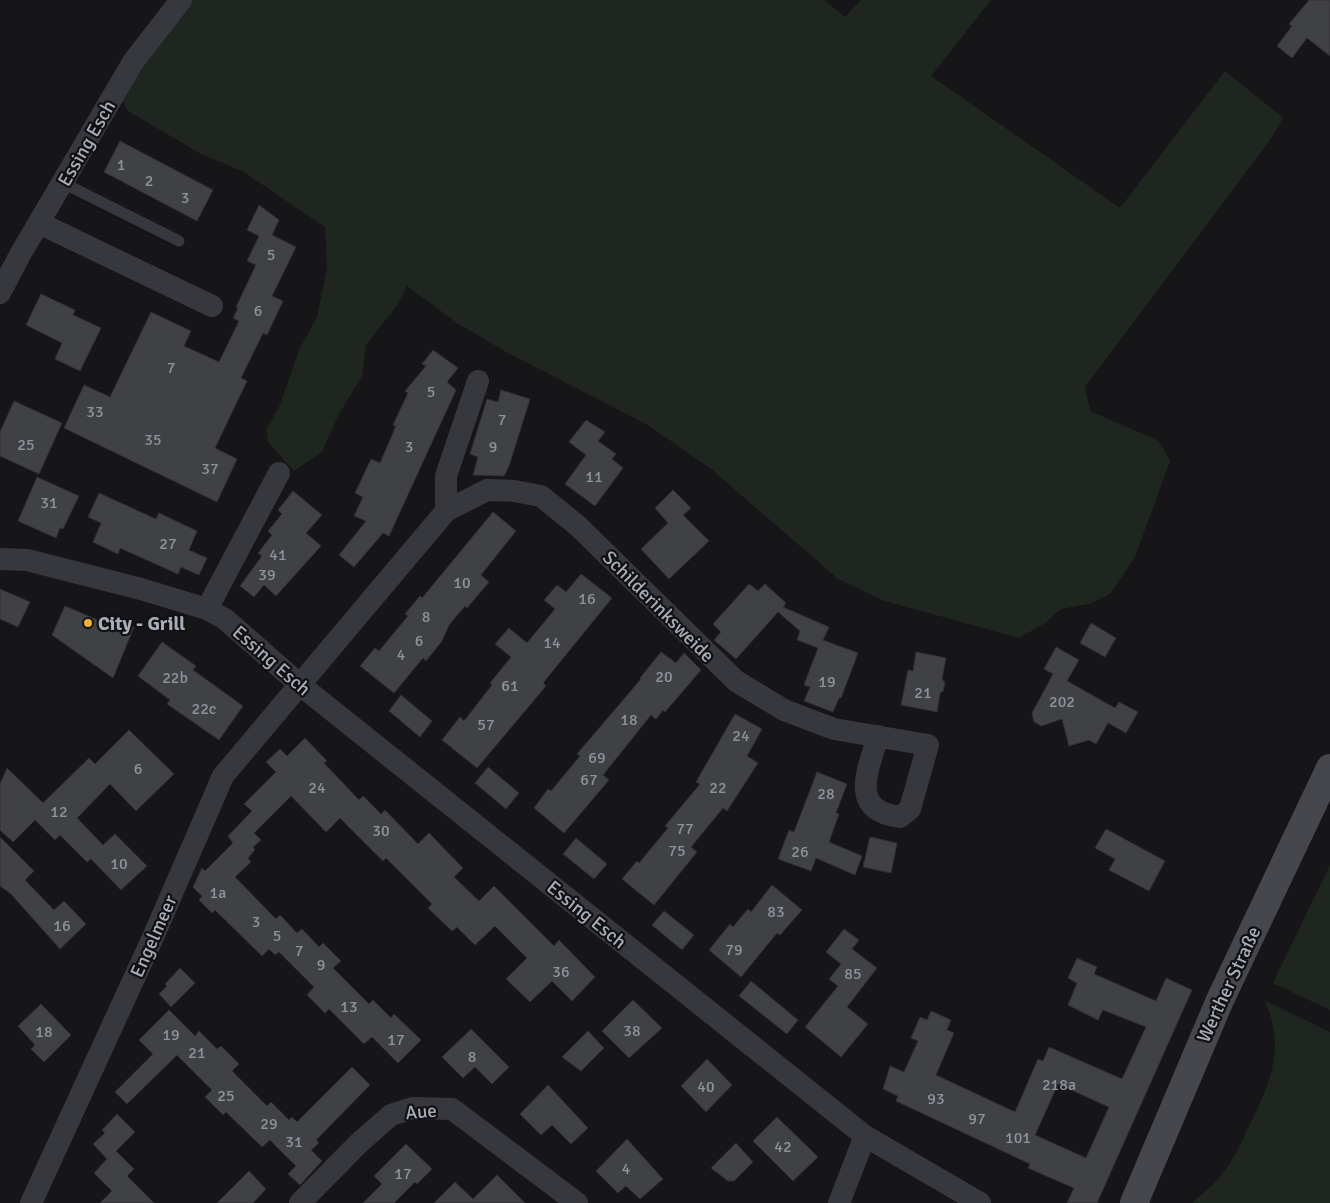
<svg xmlns="http://www.w3.org/2000/svg" width="1330" height="1203" font-family="Signika,sans-serif">
  <style>
    .green { fill: #1e261f }
    .building { fill: #404145; stroke: #303034; fill-rule: evenodd }
    .lines { fill: none; stroke-linecap: round; stroke-linejoin: round }
    .lane { stroke: #37383d; stroke-width: 11 }
    .street { stroke: #37383d; stroke-width: 22 }
    .secondary { stroke: #45474d; stroke-width: 28 }
    .poi-dot { fill: #f2b134; stroke: #111113; stroke-width: 2 }
    .labels { text-anchor: middle; stroke-width: 4.5; stroke-linejoin: round; paint-order: stroke }
    .number-label { font-size: 16px; fill: #8e929b }
    .street-label { font-size: 19px; fill: #a8adb8; stroke: #111113 }
    .poi-label { font-size: 19px; font-weight: bold; fill: #a8adb8; stroke: #111113; text-anchor: start }
  </style>
  <rect width="100%" height="100%" fill="#161618"/>
  <!-- green -->
  <g class="green">
    <polygon points="188,0 824,0 845,17 861,0 991,0 931,76 1120,208 1225,71 1283,118 1272,137 1085,387 1090,411 1159,441 1170,461 1135,557 1110,594 1089,604 1061,609 1045,623 1019,638 882,600 838,579 710,468 646,424 508,353 457,323 407,286 398,304 366,345 362,376 339,414 322,452 294,471 268,442 266,429 279,407 300,348 317,317 327,268 325,227 242,171 201,154 128,111 121,98"/>
    <polygon points="1330,865 1330,1010 1273,983"/>
    <path d="M1264,1000L1330,1032V1203H1192C1202,1194 1214,1185 1222,1174C1234,1159 1242,1141 1250,1124C1271,1082 1286,1045 1264,1000Z"/>
  </g>
  <!-- building -->
  <g class="building">
    <polygon points="1309,0 1330,0 1330,56 1307,38 1292,58 1277,46 1292,26 1289,24"/>
    <polygon points="120,141 213,190 197,221 104,172"/>
    <polygon points="259,205 279,220 272,235 296,247 272,296 283,301 267,335 263,333 241,378 247,381 215,448 237,459 217,502 64,428 84,385 110,397 151,312 191,331 184,346 219,362 239,321 233,318 238,308 236,307 256,265 247,261 259,236 247,230"/>
    <polygon points="41,294 75,310 73,315 101,328 80,371 55,359 62,343 26,325"/>
    <polygon points="433,350 458,368 447,382 456,390 389,536 383,533 354,567 339,555 366,521 354,516 363,497 355,493 371,459 380,463 396,426 393,425 408,393 405,391 426,366 422,364"/>
    <polygon points="501,390 530,399 509,466 504,476 473,475 478,457 470,454 487,399 498,402"/>
    <polygon points="14,401 62,423 39,474 0,456 0,432"/>
    <polygon points="586,420 605,432 598,441 616,454 612,459 623,468 595,506 565,484 586,455 569,442"/>
    <polygon points="37,477 79,496 63,529 60,528 56,538 18,521"/>
    <polygon points="673,490 691,508 683,515 709,541 669,579 641,549 668,523 655,508"/>
    <polygon points="293,491 322,515 306,533 321,546 276,596 264,585 254,597 240,586 262,556 258,553 272,535 268,531 282,514 278,510"/>
    <polygon points="99,493 156,519 159,513 197,531 189,550 207,558 199,575 181,567 178,574 120,548 118,554 93,542 101,523 88,517"/>
    <polygon points="493,512 516,531 481,575 489,582 467,608 465,606 449,625 442,641 426,661 423,658 394,693 360,666 375,648 379,651 408,616 405,614 420,596 422,598"/>
    <polygon points="581,574 612,598 543,683 546,686 477,768 442,740 460,717 464,721 492,685 490,683 511,657 495,644 509,628 527,643 555,609 544,600 557,585 566,592"/>
    <polygon points="749,584 758,591 765,584 786,603 783,607 829,627 823,640 858,653 841,698 839,698 833,712 804,701 810,687 804,685 818,648 797,640 800,631 778,612 736,659 714,640 721,632 713,624"/>
    <polygon points="0,589 30,602 18,627 0,619"/>
    <polygon points="65,606 107,624 110,616 134,627 113,678 52,635"/>
    <polygon points="1091,623 1116,638 1105,657 1080,643"/>
    <polygon points="162,642 196,666 193,670 243,706 219,740 167,704 170,700 138,676"/>
    <polygon points="1056,647 1079,660 1067,681 1115,708 1119,702 1138,712 1126,733 1108,723 1096,744 1089,740 1069,746 1062,719 1041,726 1034,722 1032,713 1053,674 1044,669"/>
    <polygon points="661,652 676,663 684,653 701,670 665,712 663,710 656,719 651,715 603,775 609,780 564,833 534,808 548,789 551,791 580,756 577,754 641,679 640,678"/>
    <polygon points="916,652 946,658 942,679 945,683 943,691 940,693 937,712 901,705 908,670 913,671"/>
    <polygon points="401,695 432,721 420,737 389,711"/>
    <polygon points="735,714 762,729 747,756 758,763 727,811 723,808 691,847 697,852 654,905 622,879 637,861 639,863 668,828 665,826 700,784 696,782"/>
    <polygon points="129,730 174,774 136,811 110,784 77,818 103,845 115,834 147,866 121,890 91,859 87,862 60,835 55,840 35,820 13,842 0,830 0,784 7,768 43,803 89,758 95,764"/>
    <polygon points="305,738 327,761 324,763 359,800 363,796 381,814 385,810 418,844 429,833 463,868 454,877 479,901 494,886 554,946 559,940 595,977 572,1001 552,981 530,1002 506,979 527,958 495,926 475,945 457,927 452,931 428,908 432,904 386,858 383,861 340,818 326,832 291,796 254,833 261,840 253,847 255,850 248,858 251,862 235,877 276,919 280,915 297,933 302,929 319,947 323,943 341,961 333,968 369,1004 373,1000 391,1018 394,1014 421,1040 398,1063 372,1037 364,1044 329,1009 325,1013 307,995 314,987 279,952 275,955 269,949 262,956 215,910 212,913 199,900 202,896 193,887 202,868 205,871 233,843 228,836 252,811 244,804 276,772 266,762 280,749 287,756"/>
    <polygon points="488,767 519,793 506,809 475,783"/>
    <polygon points="817,772 847,784 836,813 839,814 829,842 862,856 855,875 816,858 811,871 778,859 789,830 794,832"/>
    <polygon points="1106,829 1165,861 1149,891 1109,870 1115,859 1095,848"/>
    <polygon points="0,837 34,871 25,880 54,910 64,901 86,924 60,949 11,894 0,886"/>
    <polygon points="870,837 897,843 891,873 863,867"/>
    <polygon points="576,838 607,864 594,879 563,854"/>
    <polygon points="772,885 802,910 780,935 777,933 741,977 709,950 730,924 733,927 748,909 751,912"/>
    <polygon points="664,911 694,935 682,950 652,925"/>
    <polygon points="844,929 859,940 852,949 877,968 847,1007 868,1024 841,1057 805,1027 838,986 829,979 841,964 826,952"/>
    <path d="M1077,958L1097,967L1094,974L1156,1001L1166,978L1192,990L1097,1203H1067L1074,1188L1028,1168L1030,1164L896,1101L898,1096L883,1089L890,1066L904,1072L918,1041L911,1038L920,1017L927,1020L931,1011L951,1020L947,1030L954,1033L936,1075L1015,1112L1038,1059L1043,1061L1049,1047L1122,1079L1146,1027L1103,1010L1098,1020L1068,1005L1077,983L1068,978ZM1058,1084L1109,1107L1086,1158L1035,1135Z"/>
    <polygon points="180,968 195,983 171,1007 159,994 167,986 165,984"/>
    <polygon points="751,981 798,1020 787,1034 739,996"/>
    <polygon points="633,1000 662,1028 629,1058 602,1031"/>
    <polygon points="41,1004 71,1035 44,1062 31,1049 35,1045 18,1026"/>
    <polygon points="169,1010 195,1036 199,1031 217,1049 221,1046 239,1064 232,1071 267,1106 271,1102 289,1120 292,1117 297,1122 352,1067 370,1085 316,1140 319,1143 311,1150 322,1161 300,1185 288,1174 296,1166 270,1140 262,1147 226,1112 223,1115 205,1097 212,1090 177,1055 127,1104 115,1092 153,1054 139,1040"/>
    <polygon points="471,1029 509,1067 492,1084 475,1067 463,1078 442,1057"/>
    <polygon points="588,1031 604,1048 581,1071 562,1057"/>
    <polygon points="707,1059 732,1085 706,1112 681,1086"/>
    <polygon points="548,1085 588,1128 571,1144 552,1125 541,1135 520,1114"/>
    <polygon points="117,1114 135,1132 116,1151 134,1169 127,1176 154,1203 100,1203 112,1191 94,1173 107,1159 93,1144 105,1133 102,1130"/>
    <polygon points="777,1117 818,1157 793,1181 753,1141"/>
    <polygon points="627,1139 663,1179 640,1199 626,1186 618,1193 596,1171"/>
    <polygon points="736,1143 753,1162 734,1181 728,1181 711,1168"/>
    <polygon points="406,1144 432,1169 417,1184 415,1182 394,1203 363,1203 382,1184 374,1176"/>
    <polygon points="249,1171 266,1189 253,1203 217,1203"/>
    <polygon points="497,1175 525,1203 434,1203 455,1182 473,1199"/>
  </g>
  <g class="lines">
    <!-- lane -->
    <polyline class="lane" points="63,183 179,241"/>
    <!-- street -->
    <g class="street">
      <polyline points="39,223 212,306"/>
      <polyline points="0,293 21,253 133,62 181,0"/>
      <polyline points="446,511 446,476 478,381"/>
      <polyline points="0,559 27,560 141,589 207,609 225,619 299,684 865,1136 980,1203"/>
      <polyline points="207,609 279,473"/>
      <path d="M31,1203L154,935L223,776L446,511L487,490L514,491L541,496L578,526L736,681L784,710L834,729L928,745L910,809L900,817C848,810 868,771 878,736"/>
      <polyline points="300,1203 359,1143 391,1115 413,1108 452,1109 577,1203"/>
      <polyline points="839,1203 865,1136"/>
    </g>
    <!-- secondary -->
    <polyline class="secondary" points="1134,1203 1220,1000 1330,768"/>
  </g>
  <!-- markers -->
  <circle class="poi-dot" cx="88" cy="623" r="5"/>
  <g class="labels">
    <!-- number labels -->
    <g class="number-label">
      <text x="121" y="170">1</text>
      <text x="149" y="186">2</text>
      <text x="185" y="203">3</text>
      <text x="271" y="260">5</text>
      <text x="258" y="316">6</text>
      <text x="171" y="373">7</text>
      <text x="431" y="397">5</text>
      <text x="95" y="417">33</text>
      <text x="502" y="425">7</text>
      <text x="153" y="445">35</text>
      <text x="26" y="450">25</text>
      <text x="409" y="452">3</text>
      <text x="493" y="452">9</text>
      <text x="210" y="474">37</text>
      <text x="594" y="482">11</text>
      <text x="49" y="508">31</text>
      <text x="168" y="549">27</text>
      <text x="278" y="560">41</text>
      <text x="267" y="580">39</text>
      <text x="462" y="588">10</text>
      <text x="587" y="604">16</text>
      <text x="426" y="622">8</text>
      <text x="419" y="646">6</text>
      <text x="552" y="648">14</text>
      <text x="401" y="660">4</text>
      <text x="664" y="682">20</text>
      <text x="175" y="683">22b</text>
      <text x="827" y="687">19</text>
      <text x="510" y="691">61</text>
      <text x="923" y="698">21</text>
      <text x="1062" y="707">202</text>
      <text x="204" y="714">22c</text>
      <text x="629" y="725">18</text>
      <text x="486" y="730">57</text>
      <text x="741" y="741">24</text>
      <text x="597" y="763">69</text>
      <text x="138" y="774">6</text>
      <text x="589" y="785">67</text>
      <text x="317" y="793">24</text>
      <text x="718" y="793">22</text>
      <text x="826" y="799">28</text>
      <text x="59" y="817">12</text>
      <text x="685" y="834">77</text>
      <text x="381" y="836">30</text>
      <text x="677" y="856">75</text>
      <text x="800" y="857">26</text>
      <text x="119" y="869">10</text>
      <text x="218" y="898">1a</text>
      <text x="776" y="917">83</text>
      <text x="256" y="927">3</text>
      <text x="62" y="931">16</text>
      <text x="277" y="941">5</text>
      <text x="734" y="955">79</text>
      <text x="299" y="956">7</text>
      <text x="321" y="970">9</text>
      <text x="561" y="977">36</text>
      <text x="853" y="979">85</text>
      <text x="349" y="1012">13</text>
      <text x="632" y="1036">38</text>
      <text x="44" y="1037">18</text>
      <text x="171" y="1040">19</text>
      <text x="396" y="1045">17</text>
      <text x="197" y="1058">21</text>
      <text x="472" y="1062">8</text>
      <text x="1059" y="1090">218a</text>
      <text x="706" y="1092">40</text>
      <text x="226" y="1101">25</text>
      <text x="936" y="1104">93</text>
      <text x="977" y="1124">97</text>
      <text x="269" y="1129">29</text>
      <text x="1018" y="1143">101</text>
      <text x="294" y="1147">31</text>
      <text x="783" y="1152">42</text>
      <text x="626" y="1174">4</text>
      <text x="403" y="1179">17</text>
    </g>
    <!-- street labels -->
    <g class="street-label">
      <text transform="translate(86 143) rotate(-60)" y="7">Essing Esch</text>
      <text transform="translate(659 606) rotate(45)" y="7">Schilderinksweide</text>
      <text transform="translate(272 660) rotate(41)" y="7">Essing Esch</text>
      <text transform="translate(587 914) rotate(39)" y="7">Essing Esch</text>
      <text transform="translate(153 936) rotate(-66)" y="7">Engelmeer</text>
      <text transform="translate(1228 984) rotate(-65)" y="7">Werther Straße</text>
      <text transform="translate(421 1111) rotate(-5)" y="7">Aue</text>
    </g>
    <!-- poi labels -->
    <g class="poi-label">
      <text x="98" y="630">City - Grill</text>
    </g>
  </g>
</svg>
